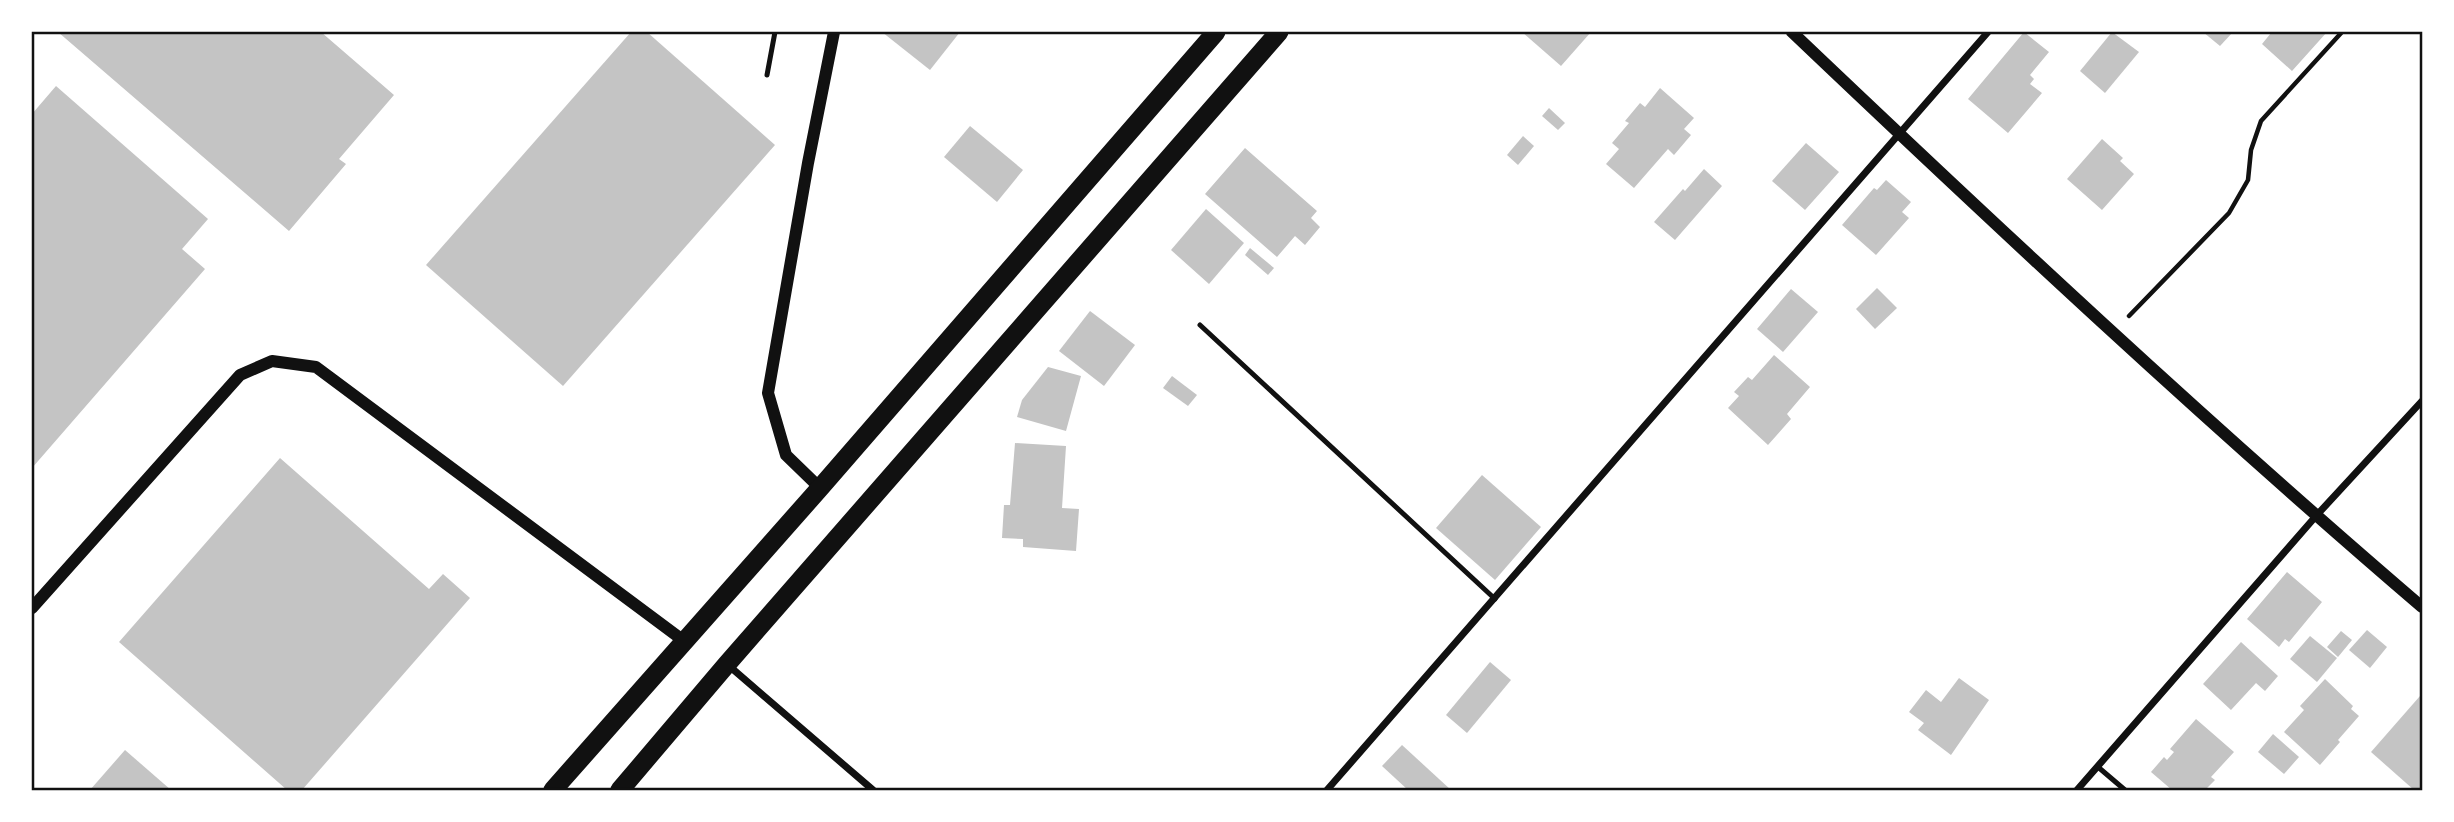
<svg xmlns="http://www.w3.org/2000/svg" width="2454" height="822" font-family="Barlow,sans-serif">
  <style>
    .building { fill: #c4c4c4 }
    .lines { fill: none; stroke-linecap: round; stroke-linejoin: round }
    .path { stroke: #111; stroke-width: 4.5 }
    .service { stroke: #111; stroke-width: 5 }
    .minor { stroke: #111; stroke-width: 7 }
    .tertiary { stroke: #111; stroke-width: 12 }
    .trunk { stroke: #111; stroke-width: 19 }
    .neatline { fill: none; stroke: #111; stroke-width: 2.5 }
  </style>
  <rect width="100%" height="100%" fill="#fff"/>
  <!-- building -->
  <g class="building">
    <polygon points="58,32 321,32 394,95 339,159 346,164 289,231"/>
    <polygon points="631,32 647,32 775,145 563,386 426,265"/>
    <polygon points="882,32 960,32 930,70"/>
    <polygon points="1522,32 1591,32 1561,66"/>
    <polygon points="2024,32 2049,52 2030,75 2034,79 2030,84 2042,93 2008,133 1968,99"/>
    <polygon points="2112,32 2139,52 2105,93 2080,71"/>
    <polygon points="2203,32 2233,32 2220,46"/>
    <polygon points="2269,32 2327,32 2292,71 2262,44 2271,33"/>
    <polygon points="56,86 208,219 182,249 205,269 32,468 32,114"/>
    <polygon points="1660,88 1694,118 1684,129 1691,135 1674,155 1668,149 1634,188 1606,164 1619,149 1612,143 1629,123 1625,121 1640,103 1645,107"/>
    <polygon points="1549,108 1565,123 1558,130 1542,116"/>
    <polygon points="970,126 1023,170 997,202 944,157"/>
    <polygon points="1523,136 1534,146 1518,165 1507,155"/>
    <polygon points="2102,139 2123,158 2120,161 2134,174 2102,210 2067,179"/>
    <polygon points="1806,143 1839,172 1805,210 1772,181"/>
    <polygon points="1245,148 1317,211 1311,218 1320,227 1305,245 1295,236 1277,257 1205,194"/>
    <polygon points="1704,169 1722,186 1675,240 1654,222 1683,189 1685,191"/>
    <polygon points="1886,180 1911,202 1902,212 1909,218 1876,255 1842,225 1874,188 1877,190"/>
    <polygon points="1206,209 1244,243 1209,284 1171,250"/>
    <polygon points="1250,248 1274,268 1268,275 1245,255"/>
    <polygon points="1877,288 1897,308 1875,329 1856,309"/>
    <polygon points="1791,289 1818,312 1783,352 1757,329"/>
    <polygon points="1090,311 1135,345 1104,386 1059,351"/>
    <polygon points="1774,355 1810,387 1787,414 1791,419 1768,445 1728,408 1739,396 1734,392 1748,377 1752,380"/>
    <polygon points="1048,367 1081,376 1066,431 1017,417 1022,400"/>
    <polygon points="1172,376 1197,395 1188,406 1163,388"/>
    <polygon points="1015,443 1066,446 1062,508 1079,509 1076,551 1023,547 1023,539 1002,538 1004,505 1010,505"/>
    <polygon points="280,458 429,589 443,574 470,598 302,790 287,790 119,642"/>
    <polygon points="1482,475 1541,527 1495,580 1436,528"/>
    <polygon points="2287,572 2322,602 2289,642 2285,639 2279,647 2247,619"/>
    <polygon points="2367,630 2387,647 2370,668 2349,650"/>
    <polygon points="2341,631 2352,640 2338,657 2327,647"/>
    <polygon points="2310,636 2337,658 2317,682 2290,659"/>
    <polygon points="2241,642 2278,676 2265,691 2256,683 2231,710 2203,684"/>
    <polygon points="1490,662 1511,680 1467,733 1446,715"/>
    <polygon points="1959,678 1989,700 1951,755 1918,730 1924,723 1909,712 1926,690 1941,702"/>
    <polygon points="2325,679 2353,706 2351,709 2359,716 2338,740 2340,742 2320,765 2284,732 2304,710 2300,706"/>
    <polygon points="2420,696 2422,699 2422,790 2414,790 2371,752"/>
    <polygon points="2196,719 2234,752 2211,777 2215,780 2205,790 2172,790 2151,772 2164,757 2167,760 2174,752 2170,749"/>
    <polygon points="2273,734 2299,757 2284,774 2258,752"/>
    <polygon points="1402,745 1451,790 1408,790 1382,766"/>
    <polygon points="125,750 171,790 90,790"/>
  </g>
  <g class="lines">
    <!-- path -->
    <polyline class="path" points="2129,316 2229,213 2248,180 2251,150 2261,121 2342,32"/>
    <!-- service -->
    <g class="service">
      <polyline points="767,75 775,32"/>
      <polyline points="1200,325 1495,599"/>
      <polyline points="2098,767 2125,790"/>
    </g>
    <!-- minor -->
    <g class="minor">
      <polyline points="728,665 873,790"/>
      <polyline points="1327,790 1988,32"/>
      <polyline points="2077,790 2316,516 2422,401"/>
    </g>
    <!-- tertiary -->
    <g class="tertiary">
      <path d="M1792,32C1998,228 2206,422 2422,607"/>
      <polyline points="820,488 786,455 768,393 808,163 834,32"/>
      <polyline points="32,608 240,375 272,361 316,367 684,641"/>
    </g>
    <!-- trunk -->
    <g class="trunk">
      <polyline points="553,790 820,488 1216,32"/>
      <polyline points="620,790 727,664 1279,32"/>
    </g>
  </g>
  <!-- border -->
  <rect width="2454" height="822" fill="none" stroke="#ffffff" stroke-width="66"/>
  <rect x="33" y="33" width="2388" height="756" class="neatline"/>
</svg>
